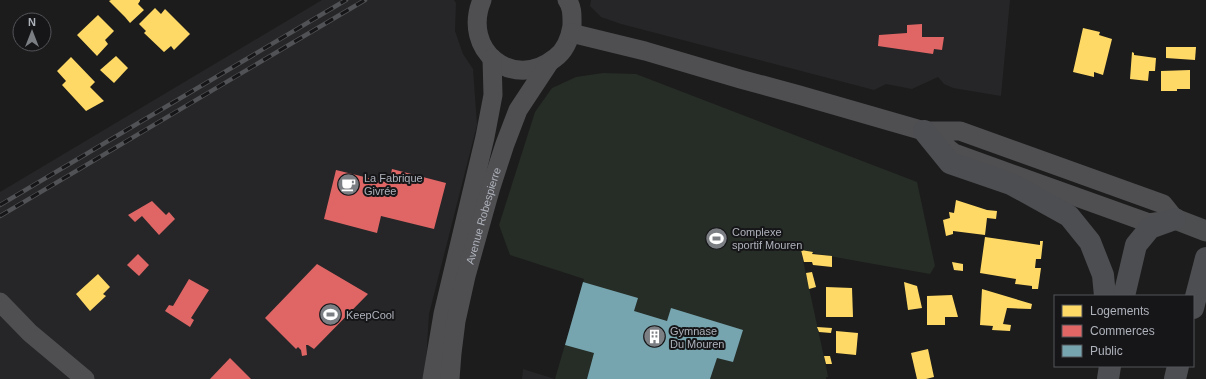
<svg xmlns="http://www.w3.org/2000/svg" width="1206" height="379" font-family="Helvetica,sans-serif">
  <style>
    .built { fill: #262628 }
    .green { fill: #262c26 }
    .homes { fill: #ffd966 }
    .shops { fill: #e06666 }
    .public { fill: #76a5af }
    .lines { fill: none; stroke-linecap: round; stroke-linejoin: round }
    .secondary { stroke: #4f4f52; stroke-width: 19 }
    .primary { stroke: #4d4e50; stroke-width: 21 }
    .highway { stroke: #4d4e51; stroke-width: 22 }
    .rail-casing { stroke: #515255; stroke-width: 4.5 }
    .rail { stroke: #161618; stroke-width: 3; stroke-dasharray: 9; stroke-linecap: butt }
    .labels { text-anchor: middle; stroke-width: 4; stroke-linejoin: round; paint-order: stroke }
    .poi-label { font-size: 11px; fill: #aeb2bb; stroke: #161618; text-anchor: start }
    .street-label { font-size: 11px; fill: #aeb2bb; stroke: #161618 }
  </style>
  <rect width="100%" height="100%" fill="#1c1c1c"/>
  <!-- built -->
  <g class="built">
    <polygon points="322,0 454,0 456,3 455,31 463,54 473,69 477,125 429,314 425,379 0,379 0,192"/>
    <polygon points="591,0 1010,0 1001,96 953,88 944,84 938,77 912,89 886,84 874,90 621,24 601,17 590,6"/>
    <polygon points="523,369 555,379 556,379 522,379"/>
  </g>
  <!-- green -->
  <polygon class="green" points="603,73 636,74 917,182 935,266 930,274 801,251 827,371 828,377 826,377 826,379 555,379 584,279 510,255 499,225 535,112 552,88 576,77"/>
  <!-- homes -->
  <g class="homes">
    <polygon points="111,0 140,0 140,1 138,4 144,10 130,23 125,17 109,1"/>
    <polygon points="155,8 161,14 165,9 190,34 174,50 171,46 164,52 144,33 146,31 139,24"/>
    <polygon points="98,15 114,31 105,40 108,44 97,56 77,35"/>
    <polygon points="1083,28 1100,32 1099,35 1112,39 1103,75 1094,72 1094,77 1073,72"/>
    <polygon points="1166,47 1196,47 1195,60 1166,58"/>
    <polygon points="1132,52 1134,53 1134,55 1156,58 1155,71 1149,71 1148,81 1130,79"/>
    <polygon points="116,56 128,68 114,83 100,70"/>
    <polygon points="71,57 95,82 90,87 104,101 86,111 62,85 66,81 57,71"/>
    <polygon points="1190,70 1190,89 1177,89 1177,91 1161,91 1161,71"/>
    <polygon points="956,200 987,210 997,211 996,219 987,218 985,235 953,231 953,234 946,236 943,220 950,218 949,212 954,213"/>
    <polygon points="985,237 1040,245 1040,241 1043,241 1041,259 1036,259 1035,268 1041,268 1038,289 1032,289 1032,286 1015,284 1016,279 980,273"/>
    <polygon points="801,250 813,252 812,254 832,256 832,267 813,265 812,262 804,262"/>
    <polygon points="952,262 963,264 963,271 954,270"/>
    <polygon points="812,272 816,287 809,289 806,273"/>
    <polygon points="98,274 110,287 103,294 106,296 90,311 76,294"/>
    <polygon points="904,282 917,286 922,308 908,310"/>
    <polygon points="826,287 852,288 853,317 826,317"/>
    <polygon points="982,289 1032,304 1031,309 1007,308 1003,324 1011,325 1010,331 992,330 993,326 980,325"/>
    <polygon points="952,295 958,317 945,317 945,325 927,325 927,296"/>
    <polygon points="817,327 832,328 831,333 819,332"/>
    <polygon points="836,331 858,333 856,355 836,353"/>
    <polygon points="928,349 934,377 926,379 917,379 911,353"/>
    <polygon points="824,356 830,356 832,364 826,364"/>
  </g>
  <!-- shops -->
  <g class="shops">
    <polygon points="922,24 922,37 944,37 942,50 934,49 933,54 878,46 879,35 907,33 907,25"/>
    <polygon points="392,169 446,183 434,229 381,216 377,233 324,219 336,170 389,183"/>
    <polygon points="152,201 166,215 169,212 175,219 159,235 142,216 135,222 128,215"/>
    <polygon points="138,254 149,265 139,276 127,265"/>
    <polygon points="317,264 368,294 314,349 308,345 306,345 307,355 302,356 301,350 298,347 296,349 265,318"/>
    <polygon points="189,279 209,290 191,318 194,320 190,327 165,311 169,305 173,306"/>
    <polygon points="230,358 251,379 210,379"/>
  </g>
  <!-- public -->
  <polygon class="public" points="583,282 638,298 634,311 667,321 671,308 743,330 733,362 717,358 710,379 587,379 594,353 565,345"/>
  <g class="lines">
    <!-- secondary -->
    <g class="secondary">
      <path d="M482,0C461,50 513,92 555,58C565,51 570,38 572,26C572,17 573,7 567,0"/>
      <polyline points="571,33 645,51 740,79 799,95 924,131 960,131 1163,204 1175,219 1149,223 954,153 935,138"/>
      <polyline points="0,302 30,333 85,379"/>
      <polyline points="432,379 443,314 485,137 493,95 492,58"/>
      <path id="s1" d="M450,379L452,353L456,321L466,276L491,187L505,144L518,110L549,63"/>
    </g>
    <!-- primary -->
    <polyline class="primary" points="1175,219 1206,231"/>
    <!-- highway -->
    <g class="highway">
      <polyline points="924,131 950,163 1011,184 1069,216 1090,242 1103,275 1105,296"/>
      <polyline points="1124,296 1136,245 1150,228 1175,219"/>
      <polyline points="1193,308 1206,258"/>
      <polyline points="1108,379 1110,366"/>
      <polyline points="1175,379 1178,366"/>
    </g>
    <defs>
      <g id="rail">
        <polyline points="0,205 346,0"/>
        <polyline points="0,216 365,0"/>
      </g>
    </defs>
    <!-- rail casing -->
    <use href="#rail" class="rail-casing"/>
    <!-- rail -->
    <use href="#rail" class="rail"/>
  </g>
  <!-- icons -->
  <defs>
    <symbol id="cafe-disc" viewBox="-11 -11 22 22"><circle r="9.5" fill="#7b7e83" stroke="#161618"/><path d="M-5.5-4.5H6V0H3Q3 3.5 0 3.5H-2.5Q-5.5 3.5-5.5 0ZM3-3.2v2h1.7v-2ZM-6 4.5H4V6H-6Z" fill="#fff"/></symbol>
    <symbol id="stadium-disc" viewBox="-11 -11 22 22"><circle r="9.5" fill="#7b7e83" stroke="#161618"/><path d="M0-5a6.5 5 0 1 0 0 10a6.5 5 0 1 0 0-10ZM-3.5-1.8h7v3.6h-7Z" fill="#fff"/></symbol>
    <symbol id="building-disc" viewBox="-11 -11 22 22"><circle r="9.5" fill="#7b7e83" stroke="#161618"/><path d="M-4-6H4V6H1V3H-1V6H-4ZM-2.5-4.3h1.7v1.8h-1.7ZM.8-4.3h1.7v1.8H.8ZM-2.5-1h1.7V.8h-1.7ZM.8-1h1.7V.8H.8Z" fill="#fff"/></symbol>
  </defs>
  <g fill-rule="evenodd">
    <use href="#cafe-disc" x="336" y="172" width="25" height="25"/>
    <use href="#stadium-disc" x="704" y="226" width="25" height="25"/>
    <use href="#stadium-disc" x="318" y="302" width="25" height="25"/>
    <use href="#building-disc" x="642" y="324" width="25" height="25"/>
  </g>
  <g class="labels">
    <!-- poi labels -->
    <g class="poi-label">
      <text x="364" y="182">La Fabrique<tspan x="364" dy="13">Givrée</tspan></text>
      <text x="732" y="236">Complexe<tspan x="732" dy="13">sportif Mouren</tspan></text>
      <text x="346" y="319">KeepCool</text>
      <text x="670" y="335">Gymnase<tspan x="670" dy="13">Du Mouren</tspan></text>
    </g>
    <!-- street labels -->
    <g class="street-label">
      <text dy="4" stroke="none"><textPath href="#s1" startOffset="167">Avenue Robespierre</textPath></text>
    </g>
  </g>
  <!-- legend -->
  <rect x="1054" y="295" width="140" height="72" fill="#161618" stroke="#535459"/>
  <rect x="1062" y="305" width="20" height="12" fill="#ffd966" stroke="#535459"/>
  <text x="1090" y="315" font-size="12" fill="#aeb2bb">Logements</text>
  <rect x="1062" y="325" width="20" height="12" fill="#e06666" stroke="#535459"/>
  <text x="1090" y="335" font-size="12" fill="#aeb2bb">Commerces</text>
  <rect x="1062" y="345" width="20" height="12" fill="#76a5af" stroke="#535459"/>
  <text x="1090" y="355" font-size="12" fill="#aeb2bb">Public</text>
  <!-- north arrow -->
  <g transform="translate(32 32)"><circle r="19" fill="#161618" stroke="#535459"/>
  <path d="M0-3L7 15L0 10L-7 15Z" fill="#7b7e83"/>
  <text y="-6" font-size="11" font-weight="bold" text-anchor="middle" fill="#aeb2bb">N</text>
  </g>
</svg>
